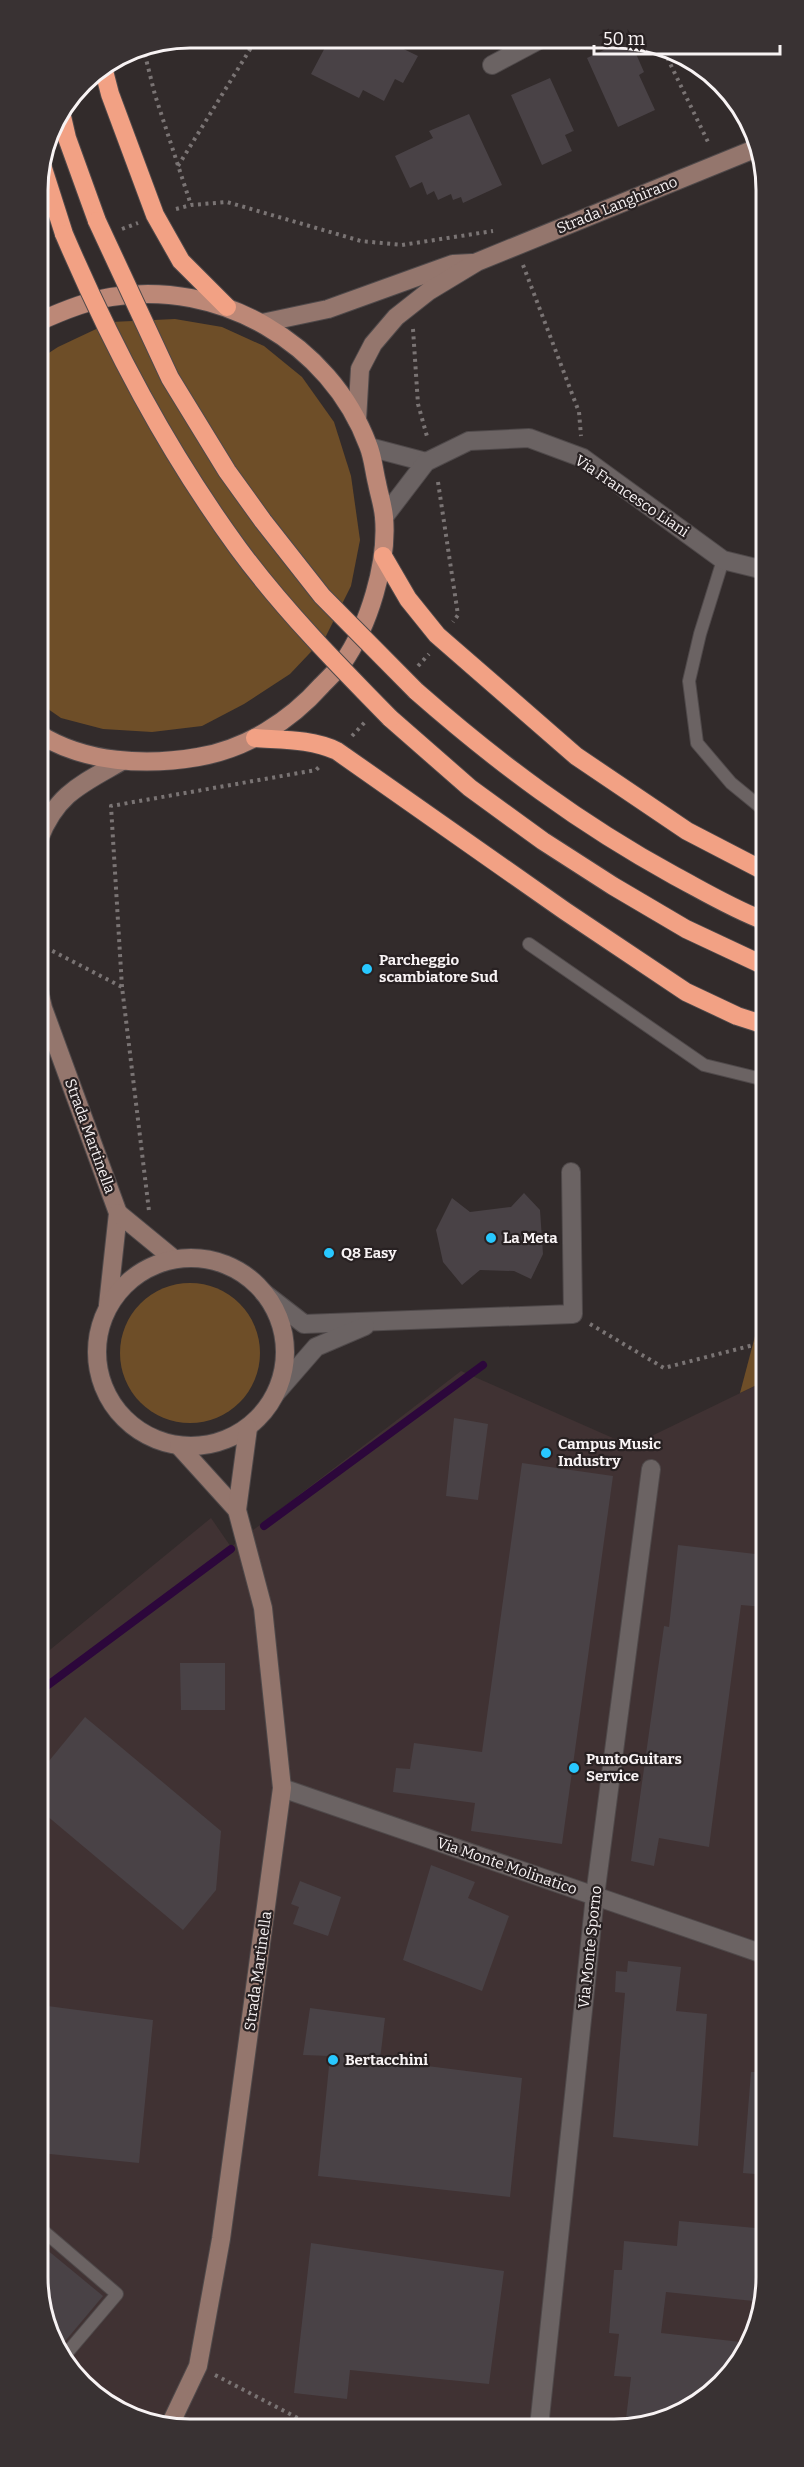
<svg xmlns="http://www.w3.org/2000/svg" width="804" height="2467" font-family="Bitter,serif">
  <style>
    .built { fill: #403233 }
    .green { fill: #6e4e28 }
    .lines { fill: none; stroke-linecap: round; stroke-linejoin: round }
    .stream { stroke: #2c073b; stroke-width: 8 }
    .building { fill: #494246 }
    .lane-casing { stroke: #4f494a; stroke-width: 14 }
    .street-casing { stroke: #4f494a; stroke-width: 20 }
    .secondary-casing { stroke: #4f494a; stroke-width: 20 }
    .primary-casing { stroke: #4f494a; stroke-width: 20 }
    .highway-casing { stroke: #4f494a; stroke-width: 20 }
    .path { stroke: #7a7474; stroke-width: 4; stroke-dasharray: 3 4.5; stroke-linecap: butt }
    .lane { stroke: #6b6363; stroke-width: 12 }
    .street { stroke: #6b6363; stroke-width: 18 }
    .secondary { stroke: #94766d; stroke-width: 18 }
    .primary { stroke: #bc8877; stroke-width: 18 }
    .highway { stroke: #f2a184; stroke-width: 18 }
    .highway-bridge-casing { stroke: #4f494a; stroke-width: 20; stroke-linecap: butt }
    .highway-bridge { stroke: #f2a184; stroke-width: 18 }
    .poi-dot { fill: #28c8ff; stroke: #282122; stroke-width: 2 }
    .labels { text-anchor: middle; stroke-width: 4.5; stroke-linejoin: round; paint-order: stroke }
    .street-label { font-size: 15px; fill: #f8f3f4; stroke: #282122 }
    .poi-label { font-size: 15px; font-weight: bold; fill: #f8f3f4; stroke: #282122; text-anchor: start }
    .rim { fill: none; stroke: #f8f3f4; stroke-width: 3 }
  </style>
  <rect width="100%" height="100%" fill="#322b2b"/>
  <!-- built -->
  <polygon class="built" points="461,1371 631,1446 765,1381 766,2287 755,2335 729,2378 690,2409 644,2427 160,2427 82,2385 40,2307 40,1658 211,1518 231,1547"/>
  <!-- green -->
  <g class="green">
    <polygon points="175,319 222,327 264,346 302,377 334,422 351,476 360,540 351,586 326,636 290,674 244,704 202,726 152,732 103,729 61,718 38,702 38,360 58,347 111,322"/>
    <circle cx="190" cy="1353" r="70"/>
    <polygon points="765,1317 765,1381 740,1393 759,1321"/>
  </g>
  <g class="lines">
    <!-- stream -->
    <g class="stream">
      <polyline points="264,1526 483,1365"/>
      <polyline points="40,1691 231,1549"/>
    </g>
  </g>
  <!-- building -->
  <g class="building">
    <polygon points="330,38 383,39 418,56 403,83 395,79 384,101 363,90 359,98 311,74"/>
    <polygon points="625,40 630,40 644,72 639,75 655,110 618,127 587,58"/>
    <polygon points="550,78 574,131 565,135 572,151 542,165 511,95"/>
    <polygon points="469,114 502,185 463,203 461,197 453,200 451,194 438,200 434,191 427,195 422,182 410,188 395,156 433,138 429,131"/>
    <polygon points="524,1193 540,1210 543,1254 531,1279 514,1271 480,1270 462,1285 443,1262 436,1230 452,1198 470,1212 511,1207"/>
    <polygon points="454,1418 488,1424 478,1500 446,1496"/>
    <polygon points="522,1463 613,1476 562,1844 471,1831 475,1803 393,1792 396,1768 410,1769 414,1743 482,1752"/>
    <polygon points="678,1545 765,1555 765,1607 741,1605 709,1847 659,1838 654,1866 631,1861 664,1626 669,1627"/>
    <polygon points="180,1663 225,1663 225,1710 181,1710"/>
    <polygon points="85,1717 221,1831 216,1890 183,1930 40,1810 40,1772"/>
    <polygon points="431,1865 475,1882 468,1898 509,1916 482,1991 403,1960"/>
    <polygon points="300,1881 341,1897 328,1936 293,1924 299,1907 291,1904"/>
    <polygon points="628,1961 681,1967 676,2011 707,2014 698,2146 613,2137 625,1993 615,1992 616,1971 627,1972"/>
    <polygon points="40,2005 153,2020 139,2163 40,2153"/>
    <polygon points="310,2008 385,2018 380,2060 522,2078 510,2197 318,2176 330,2056 303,2055"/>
    <polygon points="751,2072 766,2072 766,2175 743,2173"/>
    <polygon points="679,2221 766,2229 766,2287 763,2302 666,2292 661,2333 750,2343 729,2378 690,2409 644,2427 625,2427 631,2377 614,2376 619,2334 609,2333 614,2270 622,2270 624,2241 677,2246"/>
    <polygon points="311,2243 504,2271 489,2384 350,2370 347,2399 294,2393"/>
    <polygon points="40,2244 103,2296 61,2346 40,2307"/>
  </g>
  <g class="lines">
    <defs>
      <g id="lane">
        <polyline points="723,560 700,634 689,681 697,743 731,783 764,810"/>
        <polyline points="529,944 704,1065 765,1080"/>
        <polyline points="40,2228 117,2294 66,2354"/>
      </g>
      <g id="street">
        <polyline points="492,65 539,40"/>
        <polyline points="369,447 426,462"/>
        <polyline points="384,517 426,462 469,441 529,438 583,458 723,560 764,570"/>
        <polyline points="264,1293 304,1324 573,1314 571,1172"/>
        <polyline points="276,1393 316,1347 365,1326"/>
        <polyline points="282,1788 766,1955"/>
        <polyline points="539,2427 595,1896 651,1469"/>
      </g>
      <g id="secondary">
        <polyline points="262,323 328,309 439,269 453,264 472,263"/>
        <polyline points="357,420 360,369 373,344 396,317 429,291 477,262 757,148"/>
        <path d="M39,839C57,793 82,784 122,761"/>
        <polyline points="39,991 43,1008 118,1213 108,1305"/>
        <polyline points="118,1213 174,1259"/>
        <circle cx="191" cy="1352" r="94"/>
        <polyline points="179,1446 237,1510"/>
        <polyline points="169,2427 198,2366 221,2239 282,1788 263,1608 237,1510 248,1428"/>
      </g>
      <path id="primary" d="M38,322C62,311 86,301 111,297C219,279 330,343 368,445C373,457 374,471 377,483C379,494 383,505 384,517C388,563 369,626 342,664C336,671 329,678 322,685C290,721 246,749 198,757C146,766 85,763 39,734"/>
      <g id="highway">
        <polyline points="103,67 110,94 155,215 181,261 227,307"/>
        <polyline points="61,112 67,138 97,221"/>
        <polyline points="42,165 64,234"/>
        <polyline points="383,556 408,599 437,635 576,756 687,831 764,871"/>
        <path d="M416,691C498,763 580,824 675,876C705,892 733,909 765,921"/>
        <polyline points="390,718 470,788 543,841 613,886 686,929 765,966"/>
        <path d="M255,738C283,740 312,739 337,751L565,911L686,992L737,1016L765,1025"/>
      </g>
    </defs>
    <!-- lane casing -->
    <use href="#lane" class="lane-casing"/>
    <!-- street casing -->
    <use href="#street" class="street-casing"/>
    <!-- secondary casing -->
    <use href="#secondary" class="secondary-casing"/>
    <!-- primary casing -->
    <use href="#primary" class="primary-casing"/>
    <!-- highway casing -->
    <use href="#highway" class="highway-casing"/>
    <!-- path -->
    <g class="path">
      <polyline points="143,47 155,95 191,205"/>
      <polyline points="664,51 709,144"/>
      <polyline points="178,166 257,38"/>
      <polyline points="176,209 191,205 227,202 361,241 402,245 493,231"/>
      <polyline points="122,229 138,223"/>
      <polyline points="38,262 51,257"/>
      <polyline points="523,265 579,412 581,436"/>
      <polyline points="413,329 418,404 428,440"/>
      <polyline points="438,482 458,615 453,622"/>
      <polyline points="418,666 429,654"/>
      <polyline points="352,736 365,722"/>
      <polyline points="39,944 122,987 149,1211"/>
      <polyline points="122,987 111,806 316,770 320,766"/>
      <polyline points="590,1324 664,1368 765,1342"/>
      <polyline points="215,2375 315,2427"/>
    </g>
    <!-- lane -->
    <use href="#lane" class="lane"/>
    <!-- street -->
    <use href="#street" class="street"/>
    <!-- secondary -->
    <use href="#secondary" class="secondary"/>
    <!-- primary -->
    <use href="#primary" class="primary"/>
    <!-- highway -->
    <use href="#highway" class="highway"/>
    <defs>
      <g id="highway-bridge">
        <polyline points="97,221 170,378 227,471 263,521 322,596 416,691"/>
        <path d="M64,234C112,346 166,449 238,548C283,609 337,664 390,718"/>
      </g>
    </defs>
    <!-- highway-bridge casing -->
    <use href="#highway-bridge" class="highway-bridge-casing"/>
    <!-- highway-bridge -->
    <use href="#highway-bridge" class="highway-bridge"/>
  </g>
  <!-- markers -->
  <g class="poi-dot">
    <circle cx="367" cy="969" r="6"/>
    <circle cx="491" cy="1238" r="6"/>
    <circle cx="329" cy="1253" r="6"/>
    <circle cx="546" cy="1453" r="6"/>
    <circle cx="574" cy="1768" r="6"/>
    <circle cx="333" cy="2060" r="6"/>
  </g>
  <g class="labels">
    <!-- street labels -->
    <g class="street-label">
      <text transform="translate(617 205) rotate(-22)" y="5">Strada Langhirano</text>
      <text transform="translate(632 496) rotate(34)" y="5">Via Francesco Liani</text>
      <text transform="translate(90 1136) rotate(70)" y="5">Strada Martinella</text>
      <text transform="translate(507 1866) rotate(19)" y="5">Via Monte Molinatico</text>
      <text transform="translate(590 1947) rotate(-84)" y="5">Via Monte Sporno</text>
      <text transform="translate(258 1971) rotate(-82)" y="5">Strada Martinella</text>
    </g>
    <!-- poi labels -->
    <g class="poi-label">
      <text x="379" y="965">Parcheggio<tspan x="379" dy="17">scambiatore Sud</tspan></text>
      <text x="503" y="1243">La Meta</text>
      <text x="341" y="1258">Q8 Easy</text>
      <text x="558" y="1449">Campus Music<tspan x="558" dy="17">Industry</tspan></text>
      <text x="586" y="1764">PuntoGuitars<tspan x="586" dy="17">Service</tspan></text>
      <text x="345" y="2065">Bertacchini</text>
    </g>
  </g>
  <!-- crop -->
  <path d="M0 0H804V2467H0ZM190 48H614A142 142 0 0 1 756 190V2277A142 142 0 0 1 614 2419H190A142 142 0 0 1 48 2277V190A142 142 0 0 1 190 48Z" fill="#393233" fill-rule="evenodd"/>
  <path class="rim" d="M190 48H614A142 142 0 0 1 756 190V2277A142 142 0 0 1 614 2419H190A142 142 0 0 1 48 2277V190A142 142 0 0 1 190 48Z"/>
  <!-- scale -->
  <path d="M594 45v9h186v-9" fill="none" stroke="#f8f3f4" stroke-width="3"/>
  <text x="603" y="45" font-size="18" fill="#f8f3f4" stroke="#282122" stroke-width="4.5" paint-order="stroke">50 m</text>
</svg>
